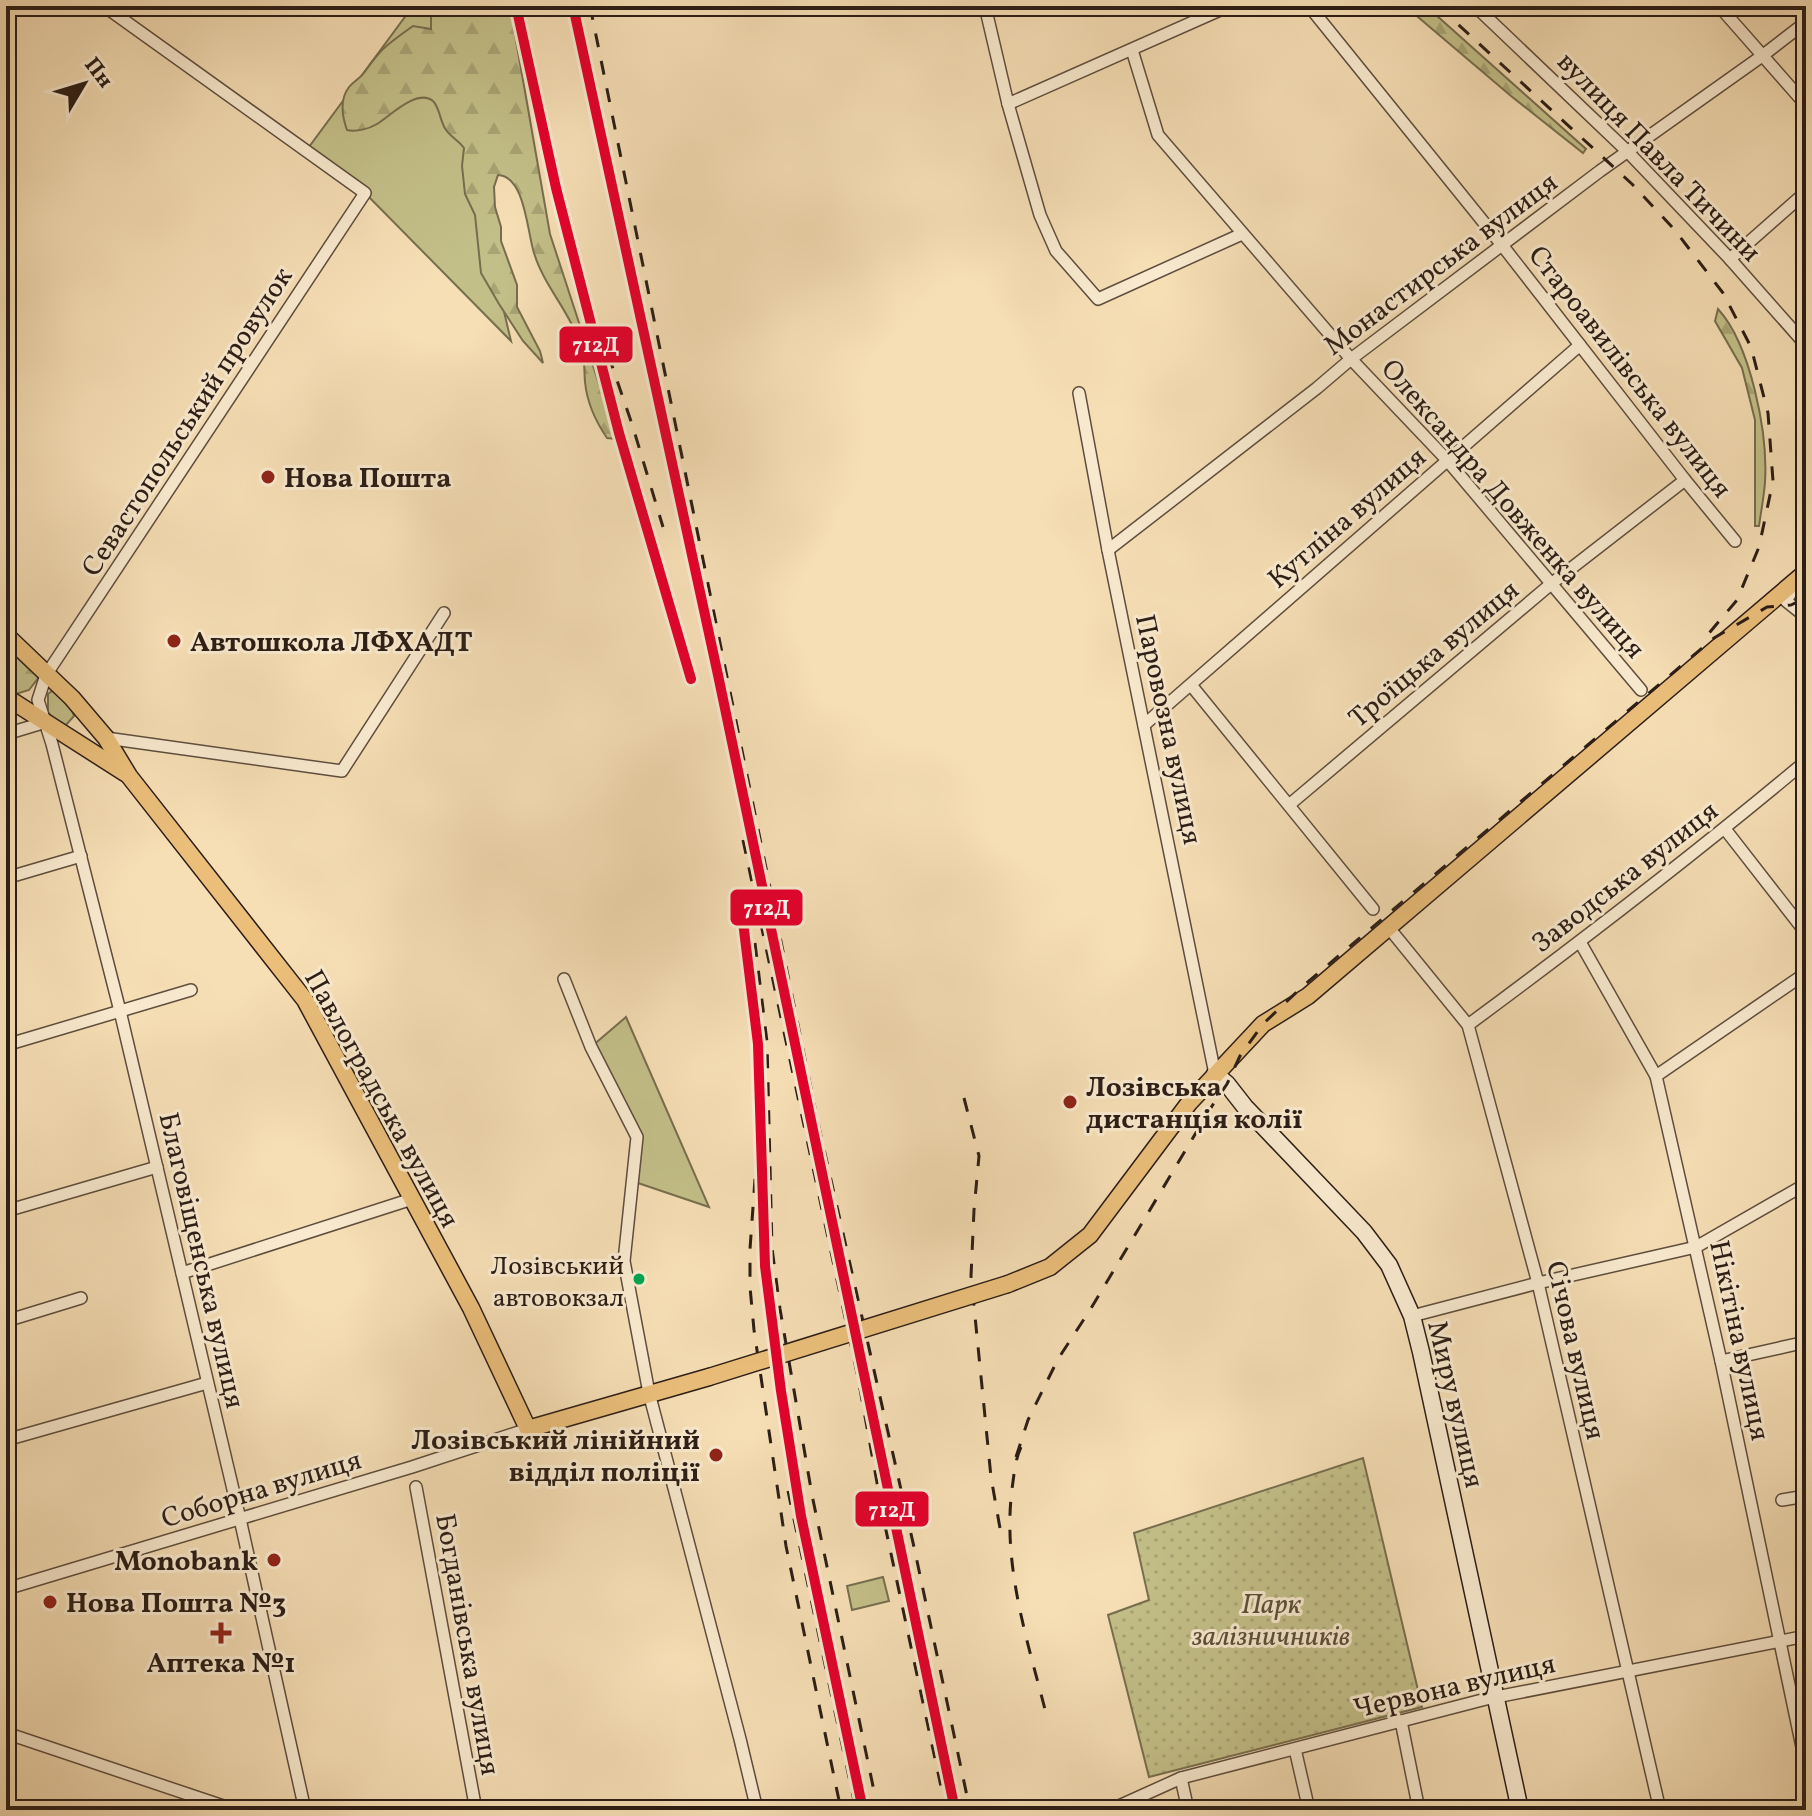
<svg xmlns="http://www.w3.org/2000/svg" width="1812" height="1816" font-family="Vollkorn,serif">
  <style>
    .green { fill: #c3bf88; stroke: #776e4f; stroke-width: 2 }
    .forest { fill: url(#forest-firs); stroke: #776e4f; stroke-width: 2 }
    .park { fill: url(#park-dots); stroke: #776e4f; stroke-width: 2 }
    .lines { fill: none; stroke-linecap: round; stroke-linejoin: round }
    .street-casing { stroke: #5e4d3e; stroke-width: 14 }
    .secondary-casing { stroke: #2b1d16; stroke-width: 19 }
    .primary-casing { stroke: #2b1d16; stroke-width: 19 }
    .street { stroke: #f9eacf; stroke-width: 11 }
    .secondary { stroke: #f9eacf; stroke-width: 16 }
    .primary { stroke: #ebbf7a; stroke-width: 16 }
    .rail { stroke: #2b1d16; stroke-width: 3; stroke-dasharray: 14 14; stroke-linecap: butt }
    .primary-bridge-casing { stroke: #2b1d16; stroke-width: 19; stroke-linecap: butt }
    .primary-bridge { stroke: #ebbf7a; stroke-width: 16 }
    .rail-1-casing { stroke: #f9eacf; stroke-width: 16 }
    .rail-1 { stroke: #e4002b; stroke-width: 10 }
    .poi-dot { fill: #8f2418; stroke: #f9eacf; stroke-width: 3 }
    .bus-dot { fill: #00a651; stroke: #f9eacf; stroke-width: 3 }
    .labels { text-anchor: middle; stroke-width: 6; stroke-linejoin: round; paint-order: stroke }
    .bus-label { font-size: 26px; fill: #2b1d16; stroke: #f9eacf; text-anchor: end }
    .street-label { font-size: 28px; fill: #2b1d16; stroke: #f9eacf }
    .poi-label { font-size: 28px; font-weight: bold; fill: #2b1d16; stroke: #f9eacf; text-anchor: start }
    .park-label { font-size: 28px; font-style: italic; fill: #594e38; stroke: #f9eacf }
    .line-badge { stroke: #f9eacf; stroke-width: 3 }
    .badge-label { font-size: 22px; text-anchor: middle; font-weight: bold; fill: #fff }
  </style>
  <defs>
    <pattern id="forest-firs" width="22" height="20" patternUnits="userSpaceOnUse" patternTransform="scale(2)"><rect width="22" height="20" fill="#c3bf88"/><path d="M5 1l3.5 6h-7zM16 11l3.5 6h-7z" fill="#a8a475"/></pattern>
    <pattern id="park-dots" width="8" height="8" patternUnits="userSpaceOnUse" patternTransform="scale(2)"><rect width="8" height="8" fill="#c3bf88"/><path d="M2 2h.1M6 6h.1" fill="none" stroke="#a8a475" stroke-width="1.8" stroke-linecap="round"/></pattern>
  </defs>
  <rect width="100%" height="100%" fill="#f6deb5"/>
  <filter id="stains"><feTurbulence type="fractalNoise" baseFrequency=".0025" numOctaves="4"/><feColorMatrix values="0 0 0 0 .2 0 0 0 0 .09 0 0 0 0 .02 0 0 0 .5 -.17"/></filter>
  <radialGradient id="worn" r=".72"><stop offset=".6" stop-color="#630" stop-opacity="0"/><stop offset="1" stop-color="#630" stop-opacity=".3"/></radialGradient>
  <!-- green -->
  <g class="green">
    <polygon points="413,6 431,6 511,341 365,193 306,151"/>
    <polygon points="53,690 71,708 74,716 66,725 57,724 48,712 48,694"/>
    <polygon points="626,1017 709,1207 632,1181 637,1137 591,1047"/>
    <polygon points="883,1577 889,1601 852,1610 847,1586"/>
  </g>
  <!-- forest -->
  <g class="forest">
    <path d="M431,6H510L550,234L617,439L607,438C596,422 587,402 585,382C584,370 585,356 581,345C570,312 544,286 534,253C527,231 525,176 498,175L494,187L495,207L501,227V241L517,285V307L540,351L543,363L523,341L499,304L481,273L475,215L465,194L462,166L464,148C459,141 450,136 446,130C440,122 440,108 433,101C417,88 390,116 377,124C369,129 356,132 347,130C342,116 339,100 349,87C353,82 359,79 363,74C369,66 375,57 383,49C392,41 403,33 413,26L431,29Z"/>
    <polygon points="1405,6 1426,6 1586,149 1583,153 1511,96"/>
    <path d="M1718,309C1751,345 1768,434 1765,482C1764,497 1761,511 1759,526H1755V420L1742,368L1715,321Z"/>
    <polygon points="6,644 39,677 29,690 16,694 6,687"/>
  </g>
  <!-- park -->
  <polygon class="park" points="1363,1458 1422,1707 1149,1777 1108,1615 1149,1600 1134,1533"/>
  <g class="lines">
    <defs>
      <g id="street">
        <polyline points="104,6 365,193 46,675 38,700 52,744 120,1011 240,1519 305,1810"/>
        <polyline points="985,6 1008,104 1040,215 1056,251 1098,299 1242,234"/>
        <polyline points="1309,6 1502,245 1685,480 1735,541"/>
        <polyline points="1475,6 1628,152 1730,259 1806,345"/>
        <polyline points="1719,6 1806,105"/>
        <polyline points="1132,50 1158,135 1351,359 1447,460 1641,690"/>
        <polyline points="1008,104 1229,6"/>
        <polyline points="1730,259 1806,192"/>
        <polyline points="1079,393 1108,550 1215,1074"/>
        <polyline points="1108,550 1317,388 1351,359 1600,171 1762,56 1806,22"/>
        <polyline points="1792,591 1786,601 1806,617"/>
        <polyline points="1191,685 1373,909"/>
        <polyline points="1144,725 1580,345"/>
        <polyline points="6,734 46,722"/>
        <polyline points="106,738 342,771 444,613"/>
        <polyline points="1289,805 1551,584 1685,480"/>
        <polyline points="1725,829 1806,933"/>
        <polyline points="6,878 81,856"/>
        <polyline points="1389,928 1468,1025 1538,1283 1660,1810"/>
        <polyline points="1580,942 1656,1076 1721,1361 1806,1766"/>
        <polyline points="564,979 591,1047 637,1137 624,1261 649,1393 740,1739 757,1810"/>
        <path d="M1468,1025C1583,940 1696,853 1806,761"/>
        <polyline points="6,1045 191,990"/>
        <polyline points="1656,1076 1806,973"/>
        <polyline points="6,1211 157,1167"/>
        <polyline points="182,1273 412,1199"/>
        <polyline points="1412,1316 1538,1283 1696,1247 1806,1184"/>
        <polyline points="6,1321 81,1298"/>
        <polyline points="1721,1361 1806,1342"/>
        <polyline points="6,1440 207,1383"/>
        <polyline points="416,1487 476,1810"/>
        <polyline points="1782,1500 1806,1496"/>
        <polyline points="6,1589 412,1467 528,1429"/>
        <polyline points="1401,1721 1419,1810"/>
        <polyline points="6,1733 235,1810"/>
        <polyline points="1295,1749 1309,1810"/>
        <polyline points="1181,1778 1188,1810"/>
        <polyline points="1119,1806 1181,1778 1486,1699 1806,1636"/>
      </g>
      <polyline id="secondary" points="1215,1074 1227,1084 1245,1107 1364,1232 1389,1265 1412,1316 1421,1352 1520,1810"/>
      <g id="primary">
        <polyline points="6,635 72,698 106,738 129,776 305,1000 471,1308 528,1429 709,1377"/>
        <polyline points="6,697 125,773"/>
        <polyline points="1008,1284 1050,1267 1090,1235 1189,1103 1263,1024 1308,996 1806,572"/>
      </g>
    </defs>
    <!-- street casing -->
    <use href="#street" class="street-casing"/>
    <!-- secondary casing -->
    <use href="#secondary" class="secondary-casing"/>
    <!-- primary casing -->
    <use href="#primary" class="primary-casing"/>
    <!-- street -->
    <use href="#street" class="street"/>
    <!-- secondary -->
    <use href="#secondary" class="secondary"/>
    <!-- primary -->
    <use href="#primary" class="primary"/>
    <!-- rail -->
    <g class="rail">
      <polyline points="590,6 815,1108"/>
      <polyline points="1438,6 1632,184 1674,229 1723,293 1751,347 1768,413 1773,481 1759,547 1737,600 1705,638"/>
      <polyline points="572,249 632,424 663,527"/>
      <polyline points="743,840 858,1378 884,1521 946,1810"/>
      <polyline points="755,943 767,1042 772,1248 780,1309 812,1495 878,1810"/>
      <polyline points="812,1096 914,1547 970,1810"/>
      <polyline points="964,1098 979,1156 974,1210 971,1276 991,1477 1001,1534"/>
      <polyline points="759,1123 750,1249 750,1287 754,1330 786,1546 841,1810"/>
      <path d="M1021,1447C1015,1460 1014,1475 1012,1489C1002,1568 1029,1645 1048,1721"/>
      <polyline points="1016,1457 1028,1420 1058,1359 1090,1310 1212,1106 1227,1084 1240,1056 1263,1024 1303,986 1714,638 1767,607 1791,605 1806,598"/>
      <polyline points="788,1491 856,1810"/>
    </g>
    <defs>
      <polyline id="primary-bridge" points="709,1377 1008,1284"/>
    </defs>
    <!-- primary-bridge casing -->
    <use href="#primary-bridge" class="primary-bridge-casing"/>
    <!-- primary-bridge -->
    <use href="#primary-bridge" class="primary-bridge"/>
    <defs>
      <g id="rail-1">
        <polyline points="516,6 556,188 619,433 691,679"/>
        <polyline points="573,6 718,675 955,1810"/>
        <polyline points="743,922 758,1044 765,1266 781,1391 801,1516 863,1810"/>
      </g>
    </defs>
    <!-- rail-1 casing -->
    <use href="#rail-1" class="rail-1-casing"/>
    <!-- rail-1 -->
    <use href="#rail-1" class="rail-1"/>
  </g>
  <!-- markers -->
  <g class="poi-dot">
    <circle cx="268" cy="477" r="8"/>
    <circle cx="174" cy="641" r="8"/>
    <circle cx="1070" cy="1102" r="8"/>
    <circle cx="716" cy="1455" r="8"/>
    <circle cx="274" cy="1560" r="8"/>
    <circle cx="50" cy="1602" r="8"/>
    <path d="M217 1621h8v8h8v8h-8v8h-8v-8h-8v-8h8z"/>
  </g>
  <circle class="bus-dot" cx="639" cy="1279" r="7"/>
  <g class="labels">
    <!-- bus labels -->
    <g class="bus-label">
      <text x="624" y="1274">Лозівський<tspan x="624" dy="32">автовокзал</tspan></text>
    </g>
    <!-- street labels -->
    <g class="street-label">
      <text transform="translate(1660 156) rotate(46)" y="10">вулиця Павла Тичини</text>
      <text transform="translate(1440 263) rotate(-37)" y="10">Монастирська вулиця</text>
      <text transform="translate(1631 371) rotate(52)" y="10">Староавилівська вулиця</text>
      <text transform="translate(186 421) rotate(-57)" y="10">Севастопольський провулок</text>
      <text transform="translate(1514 508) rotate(49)" y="10">Олександра Довженка вулиця</text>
      <text transform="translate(1346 517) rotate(-41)" y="10">Кутліна вулиця</text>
      <text transform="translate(1433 653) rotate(-40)" y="10">Троїцька вулиця</text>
      <text transform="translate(1170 729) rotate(78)" y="10">Паровозна вулиця</text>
      <text transform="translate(1624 876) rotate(-38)" y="10">Заводська вулиця</text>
      <text transform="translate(383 1098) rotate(61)" y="10">Павлоградська вулиця</text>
      <text transform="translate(203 1260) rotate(77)" y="10">Благовіщенська вулиця</text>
      <text transform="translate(1741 1340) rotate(78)" y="10">Нікітіна вулиця</text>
      <text transform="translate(1577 1350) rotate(77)" y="10">Січова вулиця</text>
      <text transform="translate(1457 1404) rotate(77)" y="10">Миру вулиця</text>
      <text transform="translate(261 1488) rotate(-17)" y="10">Соборна вулиця</text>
      <text transform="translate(469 1644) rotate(80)" y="10">Богданівська вулиця</text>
      <text transform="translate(1454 1685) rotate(-13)" y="10">Червона вулиця</text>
    </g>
    <!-- poi labels -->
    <g class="poi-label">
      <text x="284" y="487">Нова Пошта</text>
      <text x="190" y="651">Автошкола ЛФХАДТ</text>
      <text x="1086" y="1096">Лозівська<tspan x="1086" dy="32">дистанція колії</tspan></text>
      <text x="700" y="1449" text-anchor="end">Лозівський лінійний<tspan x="700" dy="32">відділ поліції</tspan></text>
      <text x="258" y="1570" text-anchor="end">Monobank</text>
      <text x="66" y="1612">Нова Пошта №3</text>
      <text x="221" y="1672" text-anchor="middle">Аптека №1</text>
    </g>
    <!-- park labels -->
    <g class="park-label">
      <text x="1271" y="1613">Парк<tspan x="1271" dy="32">залізничників</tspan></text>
    </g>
  </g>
  <g class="line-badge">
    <rect x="558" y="325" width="76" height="39" rx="8" fill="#e4002b"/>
    <rect x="729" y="888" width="75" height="39" rx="8" fill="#e4002b"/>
    <rect x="854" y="1490" width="76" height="38" rx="8" fill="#e4002b"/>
  </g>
  <g class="badge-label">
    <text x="596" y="352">712Д</text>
    <text x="767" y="915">712Д</text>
    <text x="892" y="1517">712Д</text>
  </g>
  <!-- margin -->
  <rect width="1812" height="1816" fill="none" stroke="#f6deb5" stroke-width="32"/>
  <rect x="8" y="8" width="1796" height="1800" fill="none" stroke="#2b1d16" stroke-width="4"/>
  <rect x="16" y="16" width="1780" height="1784" fill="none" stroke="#2b1d16" stroke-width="2"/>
  <!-- north arrow -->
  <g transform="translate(84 84) rotate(52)" stroke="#f9eacf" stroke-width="6" paint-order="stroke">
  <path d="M0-6L14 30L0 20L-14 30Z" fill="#2b1d16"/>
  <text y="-12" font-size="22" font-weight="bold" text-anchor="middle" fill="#2b1d16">Пн</text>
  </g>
  <rect width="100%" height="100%" filter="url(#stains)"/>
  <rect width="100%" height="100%" fill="url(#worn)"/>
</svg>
